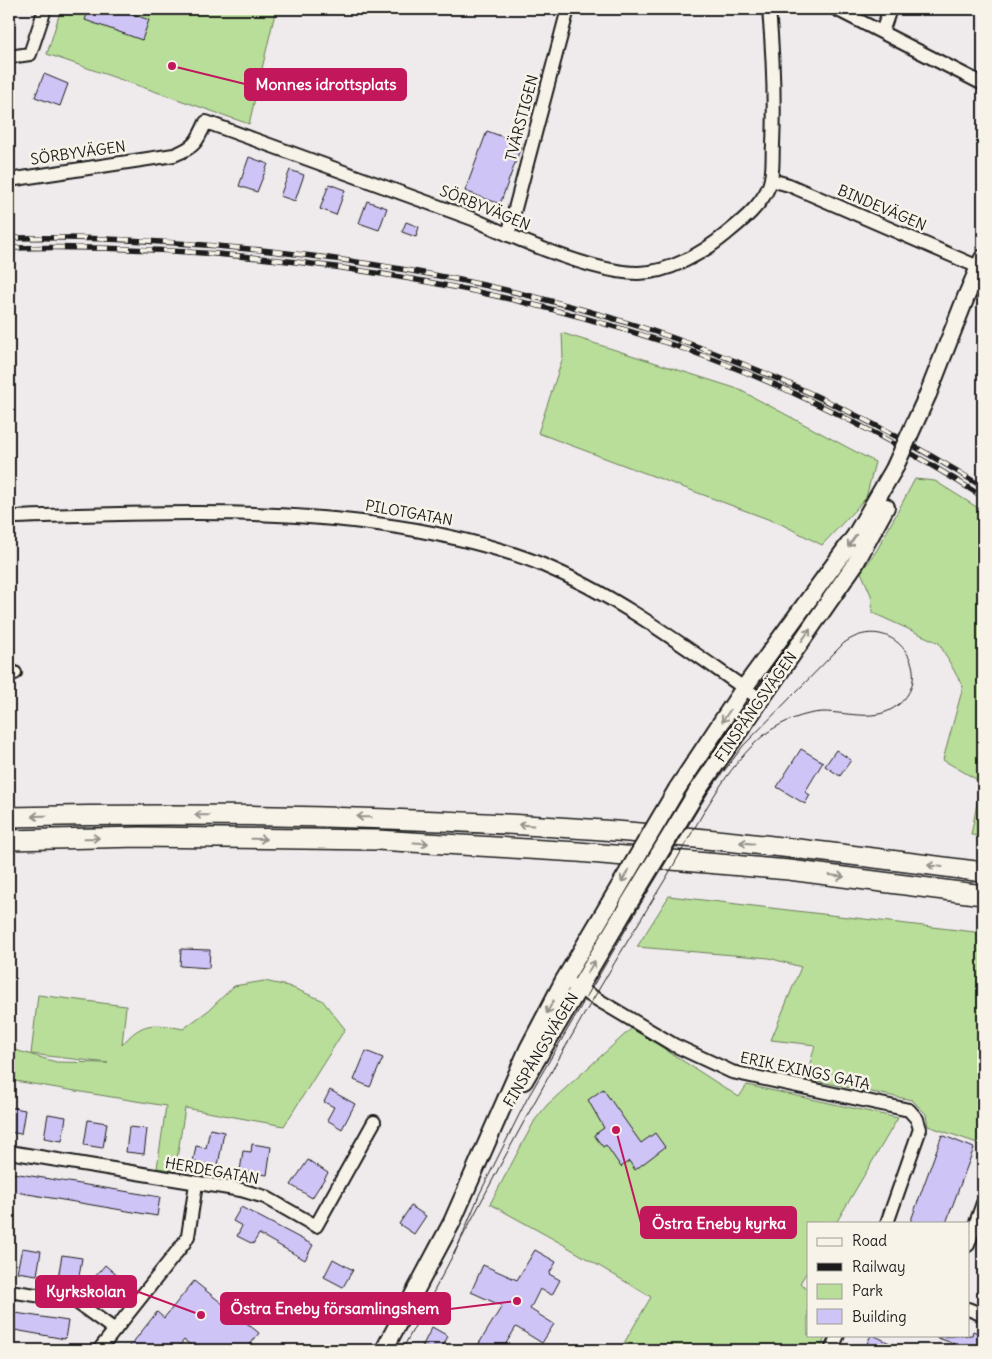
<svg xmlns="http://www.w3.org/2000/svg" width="992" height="1359" font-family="Delius,sans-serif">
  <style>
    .green { fill: #b8de99; stroke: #6a7d5a }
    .building { fill: #cec4f6; stroke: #1c1c1c }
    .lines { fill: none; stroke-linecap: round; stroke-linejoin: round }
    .minor-casing { stroke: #1c1c1c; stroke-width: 16 }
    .major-casing { stroke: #1c1c1c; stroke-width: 20 }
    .highway-casing { stroke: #1c1c1c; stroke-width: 22 }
    .minor { stroke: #f7f3e8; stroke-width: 12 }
    .major { stroke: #f7f3e8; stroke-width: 16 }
    .highway { stroke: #f7f3e8; stroke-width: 19 }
    .tram { stroke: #1c1c1c; stroke-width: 1 }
    .rail-casing { stroke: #1c1c1c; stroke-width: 5.5 }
    .rail { stroke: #f7f3e8; stroke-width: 4; stroke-dasharray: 11; stroke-linecap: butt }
    .major-bridge-casing { stroke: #1c1c1c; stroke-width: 20; stroke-linecap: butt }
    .major-bridge { stroke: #f7f3e8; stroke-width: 16 }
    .oneway { stroke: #94928c }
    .labels { text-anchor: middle; stroke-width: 5; stroke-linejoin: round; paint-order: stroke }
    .street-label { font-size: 15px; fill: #1c1c1c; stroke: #f7f3e8 }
    .leader { fill: none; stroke: #c2185b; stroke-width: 2 }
    .callout-dot { fill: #c2185b; stroke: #f7f3e8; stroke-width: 2 }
    .callout { fill: #c2185b; stroke: #c2185b; stroke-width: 2 }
    .callout-label { font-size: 16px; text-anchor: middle; font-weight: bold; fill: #fff }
  </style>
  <rect width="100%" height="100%" fill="#efeaeb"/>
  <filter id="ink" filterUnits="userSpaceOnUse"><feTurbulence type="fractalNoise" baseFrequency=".02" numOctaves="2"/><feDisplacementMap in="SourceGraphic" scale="10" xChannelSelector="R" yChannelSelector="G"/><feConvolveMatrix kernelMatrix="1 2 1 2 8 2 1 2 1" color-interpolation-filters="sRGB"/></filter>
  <g filter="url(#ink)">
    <!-- green -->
    <g class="green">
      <polygon points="61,9 276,9 249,124 47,54"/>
      <polygon points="562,333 738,389 875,462 866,498 822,545 781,524 538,433 563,357"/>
      <polygon points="915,479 935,481 983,511 983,836 971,835 981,782 943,760 963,687 939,643 873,613 871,595 861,572 877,550"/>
      <polygon points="669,896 983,933 983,1145 928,1126 926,1114 912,1100 806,1079 815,1045 771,1040 801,967 769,958 637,947"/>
      <path d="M264,981L288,986L322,1000L345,1029L284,1126L185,1108L175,1171L157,1168L166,1106L9,1080V1045L15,1050L56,1062L108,1063L31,1054L38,995L126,1006L122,1045C142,1021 154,1023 183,1029L209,1010L234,986Z"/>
      <polygon points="632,1028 739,1097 747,1085 898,1118 836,1223 808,1223 808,1270 800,1283 808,1289 808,1335 826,1335 820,1350 620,1350 651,1297 564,1245 490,1204 535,1120 547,1105"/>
    </g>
    <!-- building -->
    <g class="building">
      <polygon points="89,9 119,9 149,20 142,40 85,20"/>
      <polygon points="44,74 68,84 60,106 35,97"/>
      <polygon points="487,131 522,144 500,204 465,191"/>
      <polygon points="249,157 268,164 257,192 239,186"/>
      <polygon points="290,170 304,175 295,201 280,196"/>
      <polygon points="329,184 345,190 336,215 320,209"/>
      <polygon points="367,201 387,208 379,230 359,223"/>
      <polygon points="406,222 419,227 416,237 402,232"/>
      <polygon points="801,749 823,762 805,792 810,795 805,804 777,787"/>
      <polygon points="836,750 851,760 840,776 825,766"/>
      <polygon points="181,949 210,950 209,968 180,966"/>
      <polygon points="366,1051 383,1058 370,1087 354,1080"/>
      <polygon points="603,1089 641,1143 655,1133 665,1147 635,1170 629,1161 621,1167 606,1145 603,1147 594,1135 604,1128 588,1100"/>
      <polygon points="330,1090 355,1104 342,1129 327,1120 334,1107 324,1102"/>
      <polygon points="9,1107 25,1110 21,1134 9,1132"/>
      <polygon points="48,1114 66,1117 62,1141 44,1138"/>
      <polygon points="88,1120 107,1123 103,1148 84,1145"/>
      <polygon points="129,1127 147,1129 144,1154 126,1152"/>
      <polygon points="210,1129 224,1132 218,1166 193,1162 196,1146 206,1148"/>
      <polygon points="942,1135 974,1148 946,1223 910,1223"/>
      <polygon points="252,1144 271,1147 267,1175 240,1171 243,1151 251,1152"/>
      <polygon points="308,1160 328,1173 312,1198 291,1185"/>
      <polygon points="13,1173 160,1197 157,1216 10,1191"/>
      <polygon points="411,1206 426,1216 414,1234 399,1224"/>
      <polygon points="241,1207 313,1245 305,1260 259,1234 253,1244 237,1236 242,1226 233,1221"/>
      <polygon points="22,1248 41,1251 37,1275 17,1272"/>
      <polygon points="535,1250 556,1262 549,1274 560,1280 552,1295 540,1289 530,1309 554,1324 542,1343 516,1327 502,1350 475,1350 502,1306 471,1292 483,1265 517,1280"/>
      <polygon points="62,1255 82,1258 78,1282 58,1278"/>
      <polygon points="333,1259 353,1270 343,1287 324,1277"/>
      <polygon points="105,1265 120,1278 105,1297 89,1284"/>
      <polygon points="194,1281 259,1333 246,1350 197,1350 184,1340 176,1350 127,1350 157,1312 164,1318"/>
      <polygon points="9,1312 68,1321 65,1339 9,1329"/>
      <polygon points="432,1327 448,1336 441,1350 428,1350 422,1347"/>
      <polygon points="973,1331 983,1335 983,1350 967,1350 967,1348 935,1337 972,1335"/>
      <polygon points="871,1335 873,1335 904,1350 864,1350"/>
    </g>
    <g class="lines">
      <defs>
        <g id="minor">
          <polyline points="836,9 983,84"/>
          <polyline points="882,32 890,9"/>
          <polyline points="9,57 30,54 45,9"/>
          <path d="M9,180L174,155C195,147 197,142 206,122L473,219C514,238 594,273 638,273C669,273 703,253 726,234C742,221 761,206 769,186C774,174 772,158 773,145C775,99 773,55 769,9"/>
          <polyline points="771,180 789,185 983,269"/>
          <polyline points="508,235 568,9"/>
          <path d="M9,517C145,513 281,506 416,530C459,538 502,548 543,565C622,598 690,651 760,699"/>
          <polyline points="9,670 15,673"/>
          <polyline points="573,985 674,1045 732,1072 909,1110 917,1119 920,1129 887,1223"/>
          <polyline points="9,1152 241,1190 265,1197 316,1226 374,1122"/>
          <polyline points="968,1245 983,1203"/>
          <polyline points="9,1291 75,1301 115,1330"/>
          <polyline points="968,1309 983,1315"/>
          <polyline points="99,1350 184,1243 188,1236 196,1184"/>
          <polyline points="831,1350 838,1335"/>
        </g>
        <g id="major">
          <polyline points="928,394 966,297 983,258"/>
          <polyline points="677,789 744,688 855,536 894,469"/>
          <polyline points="698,790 855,564 886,507"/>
          <polyline points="524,1081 628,905"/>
          <polyline points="384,1350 452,1222 528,1049 564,980 609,904"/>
        </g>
        <g id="highway">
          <path d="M9,817C197,812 385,816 573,828C710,837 847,854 983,872"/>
          <polyline points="9,840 140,837 377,840 578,852 789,870 983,895"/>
        </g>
      </defs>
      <!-- minor casing -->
      <use href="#minor" class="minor-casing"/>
      <!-- major casing -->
      <use href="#major" class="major-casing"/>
      <!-- highway casing -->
      <use href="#highway" class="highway-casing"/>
      <!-- minor -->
      <use href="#minor" class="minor"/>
      <!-- major -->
      <use href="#major" class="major"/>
      <!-- highway -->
      <use href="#highway" class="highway"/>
      <!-- tram -->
      <path class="tram" d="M402,1350C447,1269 488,1186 533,1105C575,1028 620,953 666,878C693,833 726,763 768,732C784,721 804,713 823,712C845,712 872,721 892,709C942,680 895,607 844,643L743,746L709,791L640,905L527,1099L480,1193L454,1255"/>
      <defs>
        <g id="rail">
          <path d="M9,238C96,236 183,242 270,251C531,279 760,347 983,487"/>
          <path d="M9,248C225,243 456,274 661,341C774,378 883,433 983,497"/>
        </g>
      </defs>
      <!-- rail casing -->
      <use href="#rail" class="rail-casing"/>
      <!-- rail -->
      <use href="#rail" class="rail"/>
      <defs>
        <g id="major-bridge">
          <polyline points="894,469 928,394"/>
          <polyline points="609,904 677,789"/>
          <polyline points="628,905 698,790"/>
        </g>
      </defs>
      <!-- major-bridge casing -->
      <use href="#major-bridge" class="major-bridge-casing"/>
      <!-- major-bridge -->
      <use href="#major-bridge" class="major-bridge"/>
    </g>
    <!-- one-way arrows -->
    <defs><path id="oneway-shaft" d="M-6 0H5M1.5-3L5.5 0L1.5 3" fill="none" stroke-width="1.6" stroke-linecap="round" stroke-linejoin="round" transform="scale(1.25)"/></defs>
    <g class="oneway">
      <use href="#oneway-shaft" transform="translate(852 541) rotate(125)"/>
      <use href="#oneway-shaft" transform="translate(806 635) rotate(-54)"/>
      <use href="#oneway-shaft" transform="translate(726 716) rotate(124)"/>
      <use href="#oneway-shaft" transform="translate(202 815) rotate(-179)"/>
      <use href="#oneway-shaft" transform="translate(39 816) rotate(179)"/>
      <use href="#oneway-shaft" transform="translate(364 817) rotate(-179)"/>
      <use href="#oneway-shaft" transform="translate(526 825) rotate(-177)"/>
      <use href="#oneway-shaft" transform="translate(92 838) rotate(-1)"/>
      <use href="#oneway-shaft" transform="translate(259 839) rotate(1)"/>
      <use href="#oneway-shaft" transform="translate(421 843) rotate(3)"/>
      <use href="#oneway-shaft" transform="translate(747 843) rotate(-175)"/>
      <use href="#oneway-shaft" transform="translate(935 866) rotate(-173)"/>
      <use href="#oneway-shaft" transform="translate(625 876) rotate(121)"/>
      <use href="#oneway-shaft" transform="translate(837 876) rotate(7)"/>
      <use href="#oneway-shaft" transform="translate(591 967) rotate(-59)"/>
      <use href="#oneway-shaft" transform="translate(550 1007) rotate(118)"/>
    </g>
  </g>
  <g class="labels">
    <!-- street labels -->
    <g class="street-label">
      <text transform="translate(522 118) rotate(-75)" y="5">TVÄRSTIGEN</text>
      <text transform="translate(78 153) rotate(-8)" y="5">SÖRBYVÄGEN</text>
      <text transform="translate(485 208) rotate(22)" y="5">SÖRBYVÄGEN</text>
      <text transform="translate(882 208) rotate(23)" y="5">BINDEVÄGEN</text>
      <text transform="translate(409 513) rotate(10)" y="5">PILOTGATAN</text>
      <text transform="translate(756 707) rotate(-55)" y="5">FINSPÅNGSVÄGEN</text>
      <text transform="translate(541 1050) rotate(-59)" y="5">FINSPÅNGSVÄGEN</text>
      <text transform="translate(805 1071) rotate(12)" y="5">ERIK EXINGS GATA</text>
      <text transform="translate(212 1171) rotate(10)" y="5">HERDEGATAN</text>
    </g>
  </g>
  <!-- callouts -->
  <path class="leader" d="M172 66L245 84M616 1130L641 1223M201 1315L136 1291M517 1301L450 1309"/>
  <g class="callout-dot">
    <circle cx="172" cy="66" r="5"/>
    <circle cx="616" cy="1130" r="5"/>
    <circle cx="201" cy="1315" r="5"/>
    <circle cx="517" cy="1301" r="5"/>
  </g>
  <g class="callout">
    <rect x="245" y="69" width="161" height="31" rx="5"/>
    <rect x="641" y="1207" width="155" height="31" rx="5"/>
    <rect x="36" y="1276" width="100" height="31" rx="5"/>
    <rect x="221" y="1293" width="229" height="31" rx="5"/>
  </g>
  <g class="callout-label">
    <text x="326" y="90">Monnes idrottsplats</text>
    <text x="719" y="1229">Östra Eneby kyrka</text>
    <text x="86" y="1297">Kyrkskolan</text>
    <text x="335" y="1314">Östra Eneby församlingshem</text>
  </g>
  <!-- margin -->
  <rect width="992" height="1359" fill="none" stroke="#f7f3e8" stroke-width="30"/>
  <rect x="15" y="15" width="962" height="1329" fill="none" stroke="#1c1c1c" stroke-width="2" filter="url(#ink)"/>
  <!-- legend -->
  <rect x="807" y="1222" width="162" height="115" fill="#f7f3e8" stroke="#9f9d96"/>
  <rect x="817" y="1238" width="25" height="8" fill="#f7f3e8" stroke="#9f9d96"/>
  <text x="852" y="1246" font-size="15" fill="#1c1c1c">Road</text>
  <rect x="817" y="1263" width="25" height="8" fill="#1c1c1c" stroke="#9f9d96"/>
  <text x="852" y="1272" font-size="15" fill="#1c1c1c">Railway</text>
  <rect x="817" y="1284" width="25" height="15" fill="#b8de99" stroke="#9f9d96"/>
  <text x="852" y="1296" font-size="15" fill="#1c1c1c">Park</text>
  <rect x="817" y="1309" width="25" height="15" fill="#cec4f6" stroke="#9f9d96"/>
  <text x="852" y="1322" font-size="15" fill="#1c1c1c">Building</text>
</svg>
